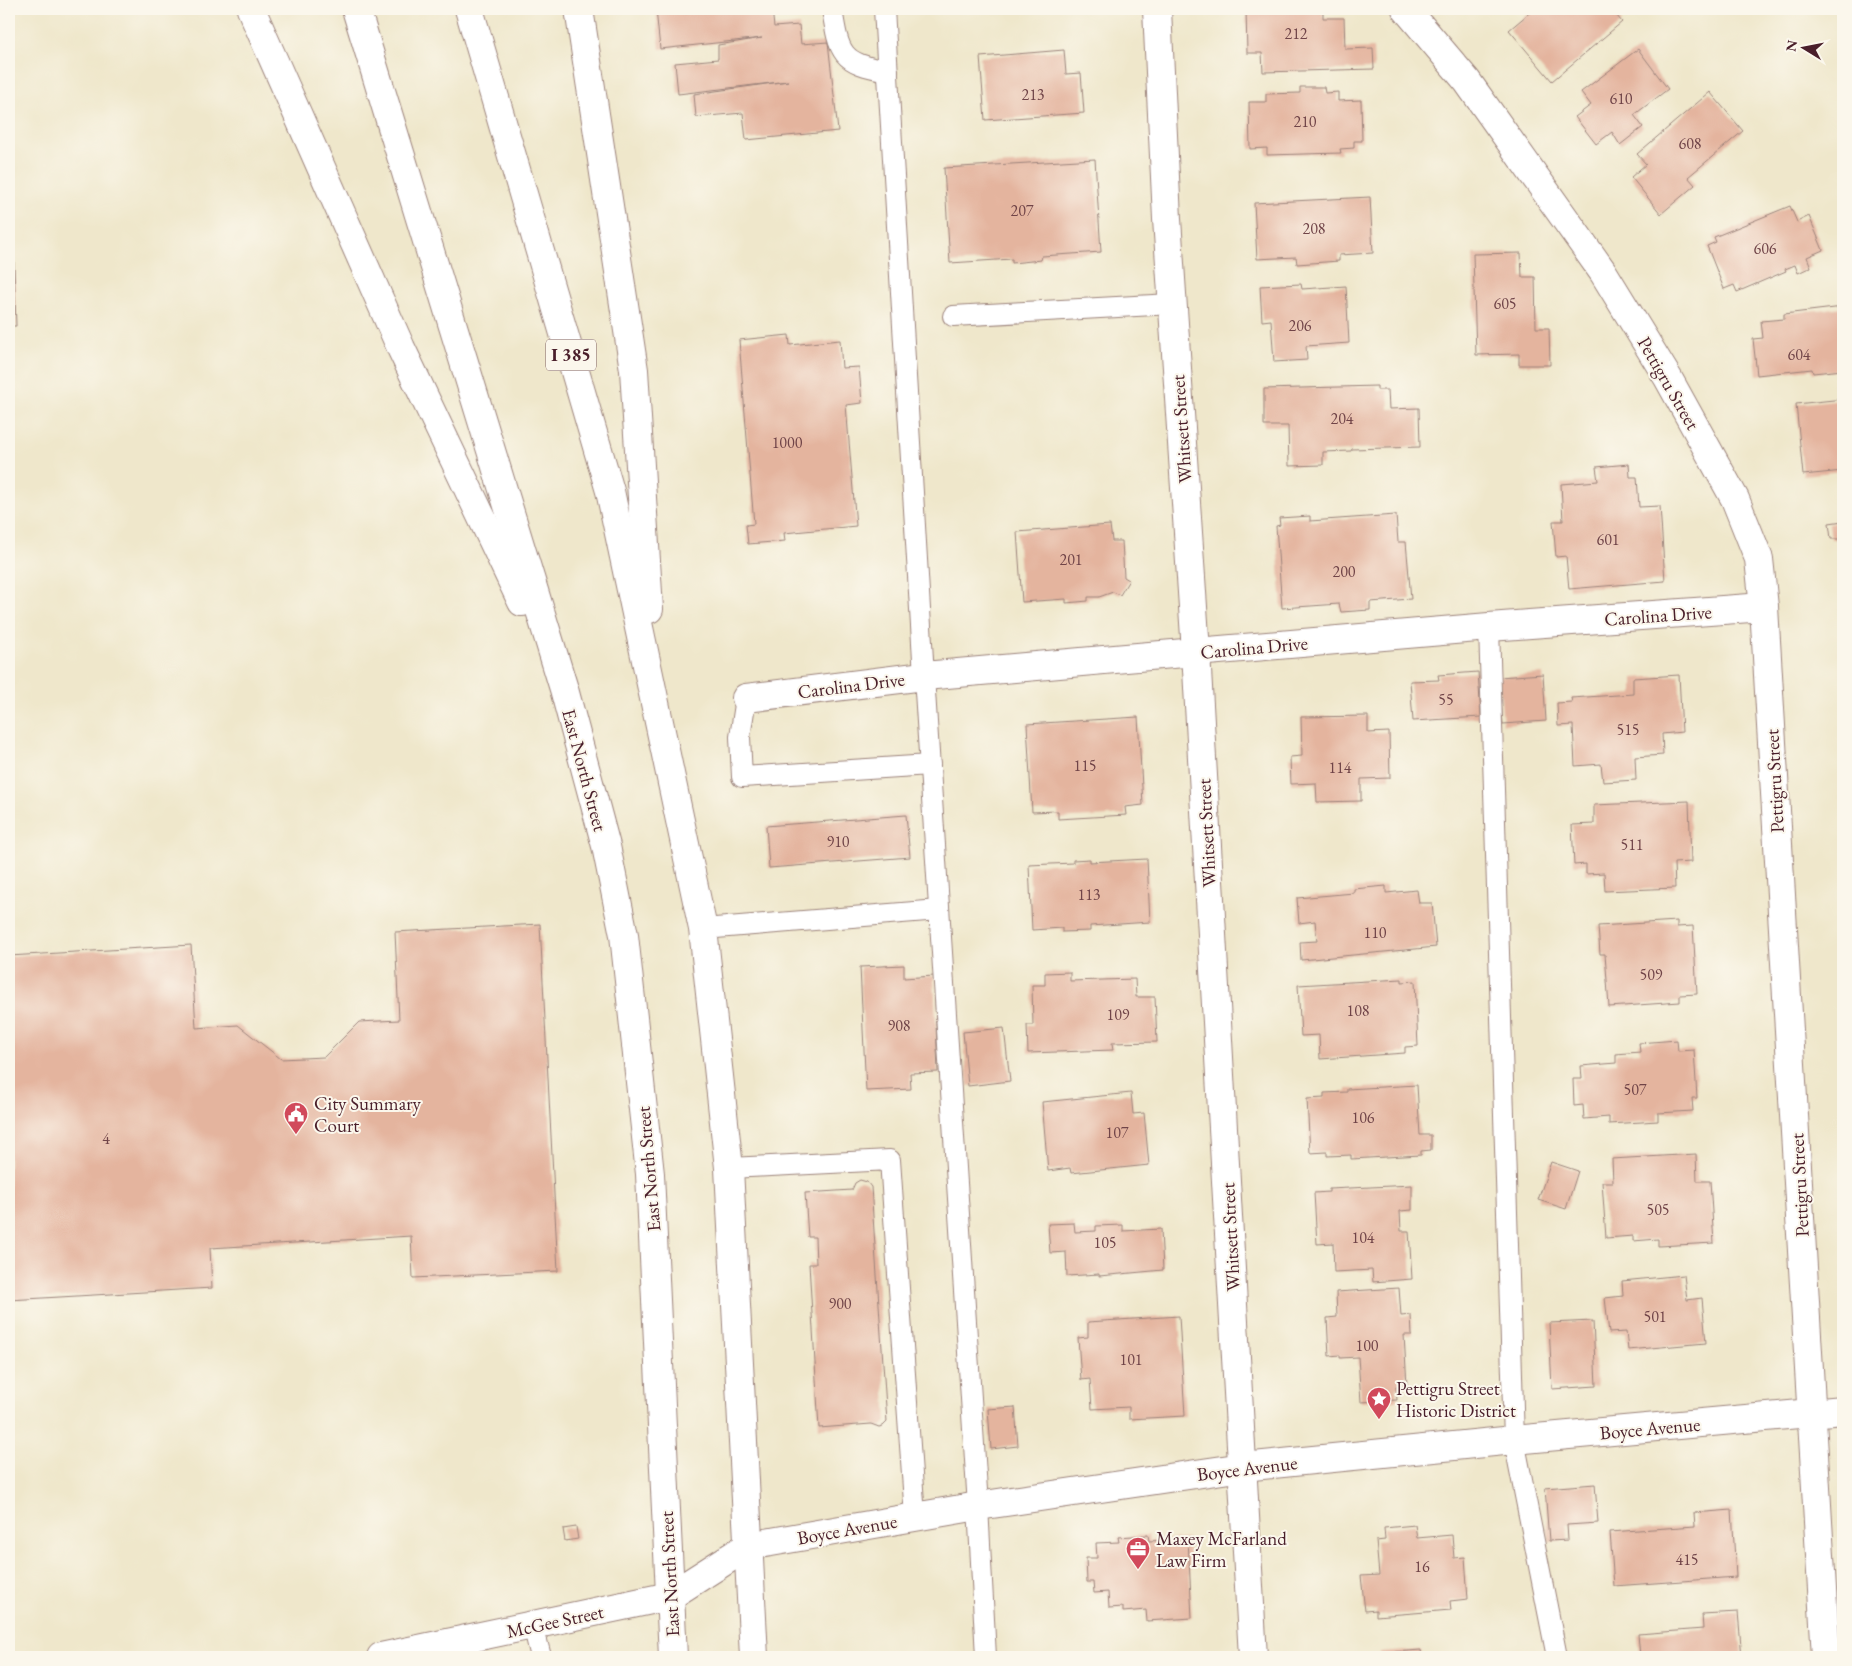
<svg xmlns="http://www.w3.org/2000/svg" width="1852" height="1666" font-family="'EB Garamond',serif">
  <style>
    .building { fill: #e4b49e }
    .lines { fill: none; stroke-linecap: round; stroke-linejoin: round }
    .lane-casing { stroke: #9c837b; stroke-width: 22 }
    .street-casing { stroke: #9c837b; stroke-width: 30 }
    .highway-casing { stroke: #9c837b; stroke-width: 30 }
    .lane { stroke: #fff; stroke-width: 20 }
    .street { stroke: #fff; stroke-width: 28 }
    .highway { stroke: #fff; stroke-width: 28 }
    .labels { text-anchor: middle; stroke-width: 4; stroke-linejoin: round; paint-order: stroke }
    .number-label { font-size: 16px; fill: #704448 }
    .shield { fill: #fbf7ec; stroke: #7f6065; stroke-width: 1 }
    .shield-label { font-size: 18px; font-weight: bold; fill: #4a1f2b }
    .street-label { font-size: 19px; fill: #4a1f2b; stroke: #fbf7ec }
    .poi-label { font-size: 19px; fill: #4a1f2b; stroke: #fbf7ec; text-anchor: start }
  </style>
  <rect width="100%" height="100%" fill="#fbf7ec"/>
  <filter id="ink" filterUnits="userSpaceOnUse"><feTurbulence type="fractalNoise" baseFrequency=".02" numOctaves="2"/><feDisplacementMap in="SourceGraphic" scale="10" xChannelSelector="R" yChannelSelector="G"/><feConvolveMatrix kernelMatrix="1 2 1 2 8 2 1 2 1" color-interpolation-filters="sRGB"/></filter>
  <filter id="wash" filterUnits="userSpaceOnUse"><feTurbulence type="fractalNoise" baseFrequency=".0096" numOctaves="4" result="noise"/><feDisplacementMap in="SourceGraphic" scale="20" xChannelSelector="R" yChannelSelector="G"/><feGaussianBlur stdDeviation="1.12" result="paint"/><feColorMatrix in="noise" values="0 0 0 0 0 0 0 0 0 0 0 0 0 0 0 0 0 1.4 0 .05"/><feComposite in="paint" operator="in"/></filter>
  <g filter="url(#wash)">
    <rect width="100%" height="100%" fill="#efe7cb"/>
    <g id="blocks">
      <!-- building -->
      <g class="building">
        <polygon points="656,9 772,9 774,27 799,25 801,44 828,42 838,131 746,140 743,113 696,117 694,94 788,81 678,94 675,63 718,59 718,45 762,38 660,49"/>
        <polygon points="1246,9 1323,9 1323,18 1344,18 1345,49 1373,48 1374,69 1263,72 1262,53 1247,53"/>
        <polygon points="1534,9 1611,9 1622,22 1552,81 1509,30"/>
        <polygon points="1638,49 1668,89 1634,115 1643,127 1620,145 1612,132 1596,144 1575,117 1591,105 1581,92"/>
        <polygon points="1064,50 1066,74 1081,73 1084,113 985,120 980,57"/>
        <polygon points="1300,87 1324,87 1325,93 1338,92 1338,101 1361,100 1362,141 1354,141 1354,148 1340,149 1341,153 1267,155 1267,148 1250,149 1249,102 1266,102 1266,94 1300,93"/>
        <polygon points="1710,92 1743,131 1688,177 1695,185 1661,214 1631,177 1646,164 1637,154"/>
        <polygon points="1095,159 1101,252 1042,256 1041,260 1012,263 1012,259 950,263 944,168"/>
        <polygon points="1370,197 1373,253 1339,255 1339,261 1297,264 1296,257 1257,259 1254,203"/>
        <polygon points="9,203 12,203 16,326 9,326"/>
        <polygon points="1790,206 1797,222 1809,216 1823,250 1807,257 1811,267 1798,273 1795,265 1785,269 1786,271 1737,292 1734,285 1724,289 1707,246 1716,242 1714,237"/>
        <polygon points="1521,253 1522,277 1535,277 1536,328 1549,328 1550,365 1519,365 1519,354 1476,355 1473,254"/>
        <polygon points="1301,284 1302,289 1346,286 1349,343 1306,346 1307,360 1274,362 1271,320 1262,321 1260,286"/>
        <polygon points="1843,307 1843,370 1813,373 1812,369 1757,375 1753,339 1763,338 1761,321 1784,319 1784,314"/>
        <polygon points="789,335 790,345 840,340 842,368 859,367 862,403 846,405 856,526 784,533 785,541 748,544 746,525 754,524 739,340"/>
        <polygon points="1377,386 1377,390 1388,390 1389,409 1419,408 1420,447 1352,449 1351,451 1323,452 1323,465 1289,466 1288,426 1264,426 1264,389"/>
        <polygon points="1843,399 1843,471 1803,475 1796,404"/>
        <polygon points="1629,464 1630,477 1637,477 1639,507 1660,506 1665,581 1569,589 1566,556 1556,557 1553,521 1563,521 1561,484 1598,481 1596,467"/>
        <polygon points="1396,515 1398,542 1406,542 1411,599 1370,602 1370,610 1341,612 1339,604 1282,608 1276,526 1280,525 1279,518 1310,516 1310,521"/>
        <polygon points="1843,521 1843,557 1841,557 1839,539 1831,539 1829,523"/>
        <polygon points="1110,525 1112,541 1122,541 1124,577 1129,580 1120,595 1113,592 1099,597 1088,597 1088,601 1066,603 1066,599 1022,602 1017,532"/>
        <polygon points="1478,672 1481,717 1413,721 1410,681 1439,680 1438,675"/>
        <polygon points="1543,674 1546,721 1503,724 1499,677"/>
        <polygon points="1679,675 1682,732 1662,734 1663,755 1635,757 1636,780 1603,782 1601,764 1575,766 1573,725 1558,726 1557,703 1572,702 1571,698 1633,694 1633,678"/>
        <polygon points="1368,716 1368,733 1389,732 1390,778 1361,779 1361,801 1317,802 1316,783 1291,784 1290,757 1302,756 1301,717"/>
        <polygon points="1138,717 1143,805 1125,807 1126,815 1058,819 1058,811 1032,812 1027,724"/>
        <polygon points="1689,801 1691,862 1674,863 1675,888 1605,891 1604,873 1586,874 1586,864 1574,865 1572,825 1594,824 1594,805"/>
        <polygon points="906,815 910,857 769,868 766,826"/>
        <polygon points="1090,859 1090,862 1147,859 1150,922 1090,926 1090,931 1062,932 1062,928 1032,930 1029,865 1073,863 1073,860"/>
        <polygon points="1386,886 1386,893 1417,890 1419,903 1432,903 1436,947 1301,960 1300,942 1317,941 1315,921 1299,923 1297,898 1354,893 1354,889"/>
        <polygon points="1677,921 1677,927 1693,926 1697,994 1680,995 1680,1002 1609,1007 1605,954 1600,954 1598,926"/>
        <polygon points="540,924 558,1271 413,1278 411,1236 210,1248 212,1288 9,1300 9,956 191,945 196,1028 238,1025 281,1059 324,1057 359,1022 399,1020 395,932"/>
        <polygon points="904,965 904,978 934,976 938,1072 910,1073 911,1089 866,1091 860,967"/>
        <polygon points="1070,972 1070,981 1135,979 1136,997 1155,997 1157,1042 1112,1043 1113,1050 1028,1053 1027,1025 1033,1025 1032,985 1045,985 1045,973"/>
        <polygon points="1402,979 1402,982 1415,981 1418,1046 1405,1047 1405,1053 1320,1059 1319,1035 1301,1036 1298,985"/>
        <polygon points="1004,1028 1010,1081 968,1086 963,1032"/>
        <polygon points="1677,1040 1678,1051 1694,1050 1697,1098 1692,1098 1693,1111 1658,1113 1658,1121 1609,1124 1609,1117 1584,1119 1583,1105 1574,1106 1573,1079 1582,1079 1581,1066 1616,1063 1616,1054 1640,1052 1639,1043"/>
        <polygon points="1417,1085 1420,1135 1431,1135 1431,1150 1421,1151 1421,1155 1351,1159 1351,1155 1327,1156 1327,1152 1310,1153 1307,1099 1324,1098 1324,1093 1347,1092 1347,1089"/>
        <polygon points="1131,1093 1133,1114 1144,1113 1149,1165 1071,1173 1070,1168 1048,1171 1042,1102"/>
        <polygon points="1696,1154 1697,1181 1710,1181 1714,1243 1658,1246 1658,1239 1633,1241 1633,1236 1606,1238 1602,1182 1613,1182 1612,1159"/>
        <polygon points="1551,1162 1578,1171 1566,1209 1538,1200"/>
        <polygon points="860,1180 867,1182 871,1187 887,1422 883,1426 879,1427 871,1424 819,1428 809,1264 816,1264 815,1237 808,1237 805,1193 852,1190 855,1183"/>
        <polygon points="1412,1185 1412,1210 1400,1211 1401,1231 1409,1231 1412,1279 1373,1282 1372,1270 1334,1272 1333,1243 1317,1244 1314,1193 1329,1192 1329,1189"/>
        <polygon points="1074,1223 1075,1232 1096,1231 1096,1226 1123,1225 1123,1231 1161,1229 1163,1270 1099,1276 1099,1274 1067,1276 1066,1252 1050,1253 1048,1224"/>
        <polygon points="1684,1275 1687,1300 1702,1298 1706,1343 1628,1350 1626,1332 1609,1333 1605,1298 1623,1296 1622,1281"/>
        <polygon points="1399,1288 1401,1316 1411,1315 1412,1335 1404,1335 1407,1386 1396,1387 1397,1400 1361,1402 1358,1357 1340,1358 1340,1355 1329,1356 1327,1318 1337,1317 1336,1292"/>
        <polygon points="1179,1316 1185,1416 1129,1419 1129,1407 1092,1409 1090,1379 1081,1380 1078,1338 1088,1337 1088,1322"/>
        <polygon points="1593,1321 1596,1386 1552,1389 1549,1323"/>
        <polygon points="1015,1407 1018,1446 991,1449 988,1409"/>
        <polygon points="1595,1484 1598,1523 1567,1525 1568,1540 1549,1541 1545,1488"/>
        <polygon points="1732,1510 1736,1577 1614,1586 1610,1532 1695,1526 1694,1513"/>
        <polygon points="1415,1525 1417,1538 1452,1535 1454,1558 1465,1557 1468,1599 1450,1601 1451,1610 1376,1616 1376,1610 1365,1611 1361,1576 1379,1575 1376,1541 1385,1540 1384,1528"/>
        <polygon points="576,1527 578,1539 565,1541 563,1529"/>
        <polygon points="1148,1535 1149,1541 1188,1539 1192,1618 1147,1621 1146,1610 1123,1612 1123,1607 1109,1608 1108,1592 1094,1593 1093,1582 1087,1582 1086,1558 1097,1558 1096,1543 1119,1542 1118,1537"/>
        <polygon points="1738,1612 1742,1657 1640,1657 1638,1634 1703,1629 1702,1614"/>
        <polygon points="1421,1650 1422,1657 1380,1657 1380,1653"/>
      </g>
    </g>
  </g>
  <g filter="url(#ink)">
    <use href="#blocks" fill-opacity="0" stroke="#9c837b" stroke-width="1"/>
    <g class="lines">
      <defs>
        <g id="lane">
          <path d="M832,9C839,54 841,63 888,71"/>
          <polyline points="884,9 924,676 978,1506 986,1657"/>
          <polyline points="953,316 1172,304"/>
          <polyline points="1489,627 1514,1440 1557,1657"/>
          <polyline points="746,698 740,737 742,777 930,765"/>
          <polyline points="703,929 939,910"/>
          <polyline points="729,1168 890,1160 915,1517"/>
          <polyline points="533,1625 541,1657"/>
        </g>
        <g id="street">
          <polyline points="1157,9 1167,219 1196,652 1253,1657"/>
          <polyline points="1406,9 1467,81 1603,272 1668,378 1735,499 1759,559 1764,607 1826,1657"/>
          <polyline points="746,698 924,676 1126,658 1489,627 1764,607"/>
          <polyline points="381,1657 670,1596 748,1546 978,1506 1243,1467 1514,1440 1843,1410"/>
        </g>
        <g id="highway">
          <polyline points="251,9 401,348 522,602"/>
          <polyline points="356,9 564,689 606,846 624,935 650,1174 673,1657"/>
          <polyline points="469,9 610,491 703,929 729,1168 754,1657"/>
          <polyline points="579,9 634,370 649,609"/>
        </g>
      </defs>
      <!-- lane casing -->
      <use href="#lane" class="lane-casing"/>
      <!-- street casing -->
      <use href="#street" class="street-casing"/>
      <!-- highway casing -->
      <use href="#highway" class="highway-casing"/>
      <!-- lane -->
      <use href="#lane" class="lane"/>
      <!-- street -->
      <use href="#street" class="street"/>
      <!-- highway -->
      <use href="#highway" class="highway"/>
    </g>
  </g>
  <!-- icons -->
  <defs>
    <symbol id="civic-pin" viewBox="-11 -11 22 30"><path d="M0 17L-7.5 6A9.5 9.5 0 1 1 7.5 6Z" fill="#d1495b" stroke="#fbf7ec"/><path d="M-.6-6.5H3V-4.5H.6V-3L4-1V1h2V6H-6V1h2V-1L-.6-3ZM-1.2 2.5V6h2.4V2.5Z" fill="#fff"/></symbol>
    <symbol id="sight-pin" viewBox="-11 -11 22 30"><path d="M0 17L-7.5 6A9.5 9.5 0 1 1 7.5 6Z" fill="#d1495b" stroke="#fbf7ec"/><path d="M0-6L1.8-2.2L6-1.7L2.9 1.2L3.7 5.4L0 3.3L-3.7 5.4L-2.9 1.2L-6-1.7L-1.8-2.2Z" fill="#fff"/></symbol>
    <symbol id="office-pin" viewBox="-11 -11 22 30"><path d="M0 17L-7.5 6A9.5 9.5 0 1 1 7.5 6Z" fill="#d1495b" stroke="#fbf7ec"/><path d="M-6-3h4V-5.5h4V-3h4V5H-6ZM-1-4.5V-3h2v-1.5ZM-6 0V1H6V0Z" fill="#fff"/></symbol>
  </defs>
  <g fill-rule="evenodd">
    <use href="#civic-pin" x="282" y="1100" width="28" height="38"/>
    <use href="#sight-pin" x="1365" y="1385" width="28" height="38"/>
    <use href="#office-pin" x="1124" y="1535" width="28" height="38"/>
  </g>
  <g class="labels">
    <!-- number labels -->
    <g class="number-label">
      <text x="1296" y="39">212</text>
      <text x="1033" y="100">213</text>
      <text x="1621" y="104">610</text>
      <text x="1305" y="127">210</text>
      <text x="1690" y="149">608</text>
      <text x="1022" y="216">207</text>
      <text x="1314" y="234">208</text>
      <text x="1765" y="254">606</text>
      <text x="1505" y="309">605</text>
      <text x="1300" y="331">206</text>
      <text x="1799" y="360">604</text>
      <text x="1342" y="424">204</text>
      <text x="787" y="448">1000</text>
      <text x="1608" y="545">601</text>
      <text x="1071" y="565">201</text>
      <text x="1344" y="577">200</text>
      <text x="1446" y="705">55</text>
      <text x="1628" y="735">515</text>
      <text x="1085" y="771">115</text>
      <text x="1340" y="773">114</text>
      <text x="838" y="847">910</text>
      <text x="1632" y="850">511</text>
      <text x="1089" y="900">113</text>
      <text x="1375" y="938">110</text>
      <text x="1651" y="980">509</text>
      <text x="1358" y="1016">108</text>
      <text x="1118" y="1020">109</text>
      <text x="899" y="1031">908</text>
      <text x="1635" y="1095">507</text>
      <text x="1363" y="1123">106</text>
      <text x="1117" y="1138">107</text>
      <text x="106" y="1144">4</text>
      <text x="1658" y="1215">505</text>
      <text x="1363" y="1243">104</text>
      <text x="1105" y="1248">105</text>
      <text x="840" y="1309">900</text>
      <text x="1655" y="1322">501</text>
      <text x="1367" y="1351">100</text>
      <text x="1131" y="1365">101</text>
      <text x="1687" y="1565">415</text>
      <text x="1422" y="1572">16</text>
    </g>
    <!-- shield labels -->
    <rect class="shield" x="546" y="339.5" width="50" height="31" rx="4"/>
    <g class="shield-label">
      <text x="571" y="361">I 385</text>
    </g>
    <!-- street labels -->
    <g class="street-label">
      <text transform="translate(1669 383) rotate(60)" y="7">Pettigru Street</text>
      <text transform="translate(1181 429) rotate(-94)" y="7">Whitsett Street</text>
      <text transform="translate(1658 615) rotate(-4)" y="7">Carolina Drive</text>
      <text transform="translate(1254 647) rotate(-5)" y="7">Carolina Drive</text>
      <text transform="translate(851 685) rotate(-7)" y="7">Carolina Drive</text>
      <text transform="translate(585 770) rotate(75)" y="7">East North Street</text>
      <text transform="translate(1774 781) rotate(-93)" y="7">Pettigru Street</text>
      <text transform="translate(1206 833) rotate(-93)" y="7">Whitsett Street</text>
      <text transform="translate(648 1169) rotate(-95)" y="7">East North Street</text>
      <text transform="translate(1799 1185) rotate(-93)" y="7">Pettigru Street</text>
      <text transform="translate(1230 1237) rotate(-93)" y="7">Whitsett Street</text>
      <text transform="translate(1650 1428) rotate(-5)" y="7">Boyce Avenue</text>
      <text transform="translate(1247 1468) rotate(-7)" y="7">Boyce Avenue</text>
      <text transform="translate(847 1529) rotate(-10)" y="7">Boyce Avenue</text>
      <text transform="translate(669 1574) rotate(-93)" y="7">East North Street</text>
      <text transform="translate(555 1621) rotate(-12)" y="7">McGee Street</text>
    </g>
    <!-- poi labels -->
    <g class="poi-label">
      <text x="314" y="1110">City Summary<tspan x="314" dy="22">Court</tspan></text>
      <text x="1396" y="1395">Pettigru Street<tspan x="1396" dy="22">Historic District</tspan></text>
      <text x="1156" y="1545">Maxey McFarland<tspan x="1156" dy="22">Law Firm</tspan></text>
    </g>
  </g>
  <!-- margin -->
  <rect width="1852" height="1666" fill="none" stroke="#fbf7ec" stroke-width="30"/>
  <!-- north arrow -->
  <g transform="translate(1804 48) rotate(280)" stroke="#fbf7ec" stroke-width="4" paint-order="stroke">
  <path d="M0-4L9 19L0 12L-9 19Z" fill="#4a1f2b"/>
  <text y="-8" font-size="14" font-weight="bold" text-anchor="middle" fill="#4a1f2b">N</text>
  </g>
</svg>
